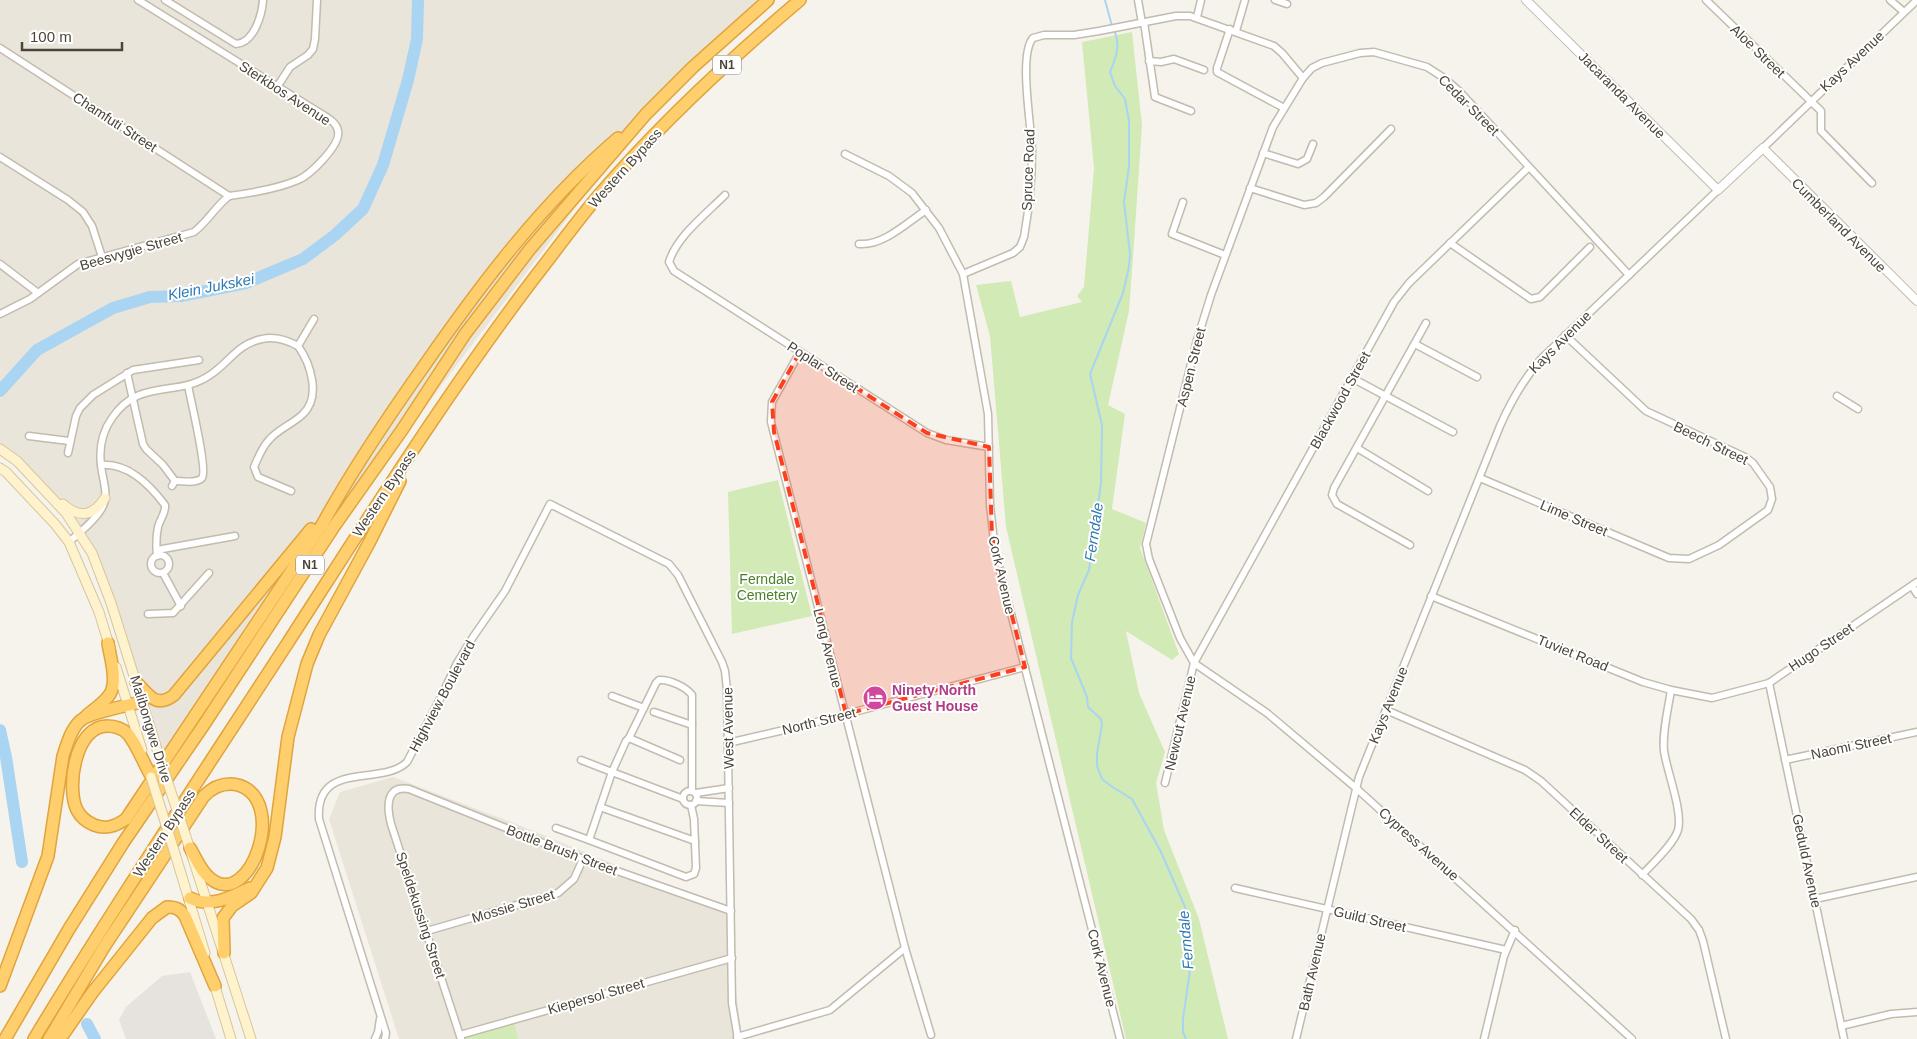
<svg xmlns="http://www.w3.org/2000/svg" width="1917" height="1039" font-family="Arial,sans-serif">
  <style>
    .residential { fill: #eae5da }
    .industrial { fill: #e6e2dd }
    .green { fill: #d2eab5 }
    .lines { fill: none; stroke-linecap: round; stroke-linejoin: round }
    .stream { stroke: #a9d4f2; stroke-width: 2 }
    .river { stroke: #a9d4f2; stroke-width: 12 }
    .minor-casing { stroke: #c2bbae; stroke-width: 9 }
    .tertiary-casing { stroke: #c2bbae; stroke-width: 10 }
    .secondary-casing { stroke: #d6c79b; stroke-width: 11 }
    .motorway-casing { stroke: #e0a43c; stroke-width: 14 }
    .minor { stroke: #fff; stroke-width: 6 }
    .tertiary { stroke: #fff; stroke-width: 8 }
    .secondary { stroke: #fff3cd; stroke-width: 9 }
    .motorway { stroke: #ffcf6e; stroke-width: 11 }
    .secondary-bridge-casing { stroke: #d6c79b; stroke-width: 11; stroke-linecap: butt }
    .secondary-bridge { stroke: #fff3cd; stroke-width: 9 }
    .marked { fill: #fc3f1d; fill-opacity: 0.2; stroke: #fc3f1d; stroke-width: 4; stroke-dasharray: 10 6; stroke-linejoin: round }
    .labels { text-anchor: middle; stroke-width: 4; stroke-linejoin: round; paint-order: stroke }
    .shield { fill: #fff; stroke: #817c74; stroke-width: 1 }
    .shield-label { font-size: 12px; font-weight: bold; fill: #4b4439 }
    .street-label { font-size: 14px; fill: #4b4439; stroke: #fff }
    .park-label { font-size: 14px; fill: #4a7f2a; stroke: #fff }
    .hotel-label { font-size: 14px; font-weight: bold; fill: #b23c85; stroke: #fff; text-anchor: start }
    .water-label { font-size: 15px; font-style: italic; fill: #2e7ab2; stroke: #fff }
  </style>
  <rect width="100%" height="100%" fill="#f6f3ec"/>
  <!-- residential -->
  <g class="residential">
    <polygon points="0,0 769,0 646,114 160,759 92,554 49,493 0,449"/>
    <polygon points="393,777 526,828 726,910 742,1039 399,1039 329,819 340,792"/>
  </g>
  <!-- industrial -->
  <polygon class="industrial" points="190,972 216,1039 126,1039 119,1020 126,1007 162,976"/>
  <!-- green -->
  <g class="green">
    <polygon points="1132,32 1142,125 1133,257 1129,311 1108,405 1125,414 1112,509 1146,523 1140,548 1179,654 1172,660 1126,631 1139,693 1165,752 1156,783 1164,830 1199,919 1228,1039 1126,1039 1006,527 990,336 976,285 1011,281 1020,317 1082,302 1077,296 1084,287 1094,168 1082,42"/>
    <polygon points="778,480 812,616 732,634 728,492"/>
    <polygon points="514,1021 518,1039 466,1039 465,1035"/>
  </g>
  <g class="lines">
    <!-- stream -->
    <g class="stream">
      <polyline points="1105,0 1112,26"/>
      <path d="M1114,30C1121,45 1116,58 1110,72L1115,86L1125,99L1129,121V166L1124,202L1130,254L1129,267L1123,293L1090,374L1102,425L1101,483L1089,570L1078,595L1072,622L1071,658L1087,697L1088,707L1101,719L1102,725L1097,753V766L1102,779L1111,786L1132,799L1161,852L1185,907L1190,935L1191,963L1183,1019V1032L1186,1039"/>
    </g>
    <!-- river -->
    <g class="river">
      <polyline points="0,391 37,350 113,308 150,297 181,296 246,283 303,259 335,235 363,209 383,165 408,80 417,39 418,0"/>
      <polyline points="0,730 6,757 22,862"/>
      <polyline points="87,1024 95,1039"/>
    </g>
    <defs>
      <g id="minor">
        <path d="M138,0L325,116C331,120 337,124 338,131C341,145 310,175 298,180C277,189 252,193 229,196"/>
        <path d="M165,0L236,44C254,43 262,15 263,0"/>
        <polyline points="1138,0 1142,23"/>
        <polyline points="1275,0 1287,4"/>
        <polyline points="1706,0 1821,111 1821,131 1872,183"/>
        <polyline points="1890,0 1904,12"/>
        <polyline points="1197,17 1201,0"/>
        <polyline points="1144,22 1155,97 1191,111"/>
        <polyline points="1230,29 1217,68 1217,72 1284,108"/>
        <polyline points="1236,31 1245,0"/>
        <polyline points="0,48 229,196"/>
        <polyline points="1149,61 1161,62 1174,59 1204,70"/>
        <polyline points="277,87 290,67 308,55 313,49 315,39 317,0"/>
        <polyline points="1763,148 1917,0"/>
        <polyline points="1263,153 1298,164 1307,159 1313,144"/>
        <polyline points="845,154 889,176 912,193 939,228 963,274 988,414 990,505 995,551 1120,1039"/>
        <polyline points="0,157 68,200 83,212 92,226 102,257"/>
        <polyline points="1250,188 1304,205 1316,203 1324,197 1391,129"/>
        <path d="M725,195C706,214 677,236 669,262L674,271L927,433L946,440L989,447"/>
        <polyline points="1183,202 1172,234 1225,255"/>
        <polyline points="1450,243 1531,299 1540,297 1590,247"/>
        <path d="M859,244C883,246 907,223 926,210"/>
        <polyline points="0,264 38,293"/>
        <path d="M963,274L1013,253L1020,247L1024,237C1029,209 1032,180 1032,152C1032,128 1018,55 1033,38L1044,35H1074L1099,31L1176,16H1190L1274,46L1282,53L1303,78"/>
        <polyline points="1629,275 1460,92 1444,78 1427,67 1374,52 1360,53 1322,63 1312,68 1303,78 1273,127 1211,295 1197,340 1146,544 1149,559 1180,638 1194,663 1267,713 1356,788 1632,1039"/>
        <path d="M0,314L30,299L78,264L194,232C208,221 216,206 229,196"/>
        <polyline points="1415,344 1477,377"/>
        <polyline points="298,346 314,319"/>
        <polyline points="800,352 772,402 771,422 882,858 905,948 931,1035"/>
        <polyline points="127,373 143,444 146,449 163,465 175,481 172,486"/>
        <polyline points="1352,378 1453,432"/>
        <polyline points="1837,396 1858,409"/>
        <polyline points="29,436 69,441"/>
        <polyline points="1357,448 1428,491"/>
        <polyline points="68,453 76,416 80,408 93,395 133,370 199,360"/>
        <path d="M101,465C128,463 149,484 165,505C166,513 160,519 158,527C156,537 156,546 157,556"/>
        <polyline points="1480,478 1669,558 1689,559 1719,545 1768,510 1772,499 1770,487 1753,463 1745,457 1646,411 1565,335"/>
        <path d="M175,481C183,481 196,484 202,478C208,470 190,398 188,385"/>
        <path d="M291,491L258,477L254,467C258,458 262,447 269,440C278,429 293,424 303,414C321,397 311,364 298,346"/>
        <path d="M69,542C80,532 96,520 103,506C109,494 102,478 101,465C99,448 102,432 112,418C140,377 177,398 210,375C229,363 237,344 262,339C274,336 287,340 298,346"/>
        <polyline points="1410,545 1337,504 1332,495 1334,488 1426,323"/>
        <polyline points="157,550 235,536"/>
        <circle cx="160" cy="564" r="9"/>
        <polyline points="163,573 181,606"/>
        <polyline points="1912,586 1917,594"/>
        <polyline points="1431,596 1643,682 1671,690 1712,698 1769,683 1917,582"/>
        <polyline points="148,614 173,613 209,573"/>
        <polyline points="1769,683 1844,1039"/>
        <polyline points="612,696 644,708"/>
        <polyline points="1386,710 1525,770 1541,781 1691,919 1699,930 1703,941 1726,1039"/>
        <polyline points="654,712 692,725"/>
        <polyline points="629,738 680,760"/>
        <polyline points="728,743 801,726 1025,667"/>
        <polyline points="581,760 612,772 589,840 686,877 694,874 696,868 694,819 691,805"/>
        <polyline points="1785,760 1917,732"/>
        <polyline points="1165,783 1194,663 1394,302 1409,283 1528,168"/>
        <circle cx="690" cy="798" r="7"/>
        <polyline points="696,793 729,788"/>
        <path d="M683,799L612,772L626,741L629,738L656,683L659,680C669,679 686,687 692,695V791"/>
        <polyline points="696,801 729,803"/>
        <polyline points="600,807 695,841"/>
        <polyline points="556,828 589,840"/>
        <path d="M1642,875C1652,864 1674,844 1678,830C1683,811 1667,772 1664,751C1662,732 1668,710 1671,690"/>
        <polyline points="1235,888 1506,950"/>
        <polyline points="1815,899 1917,877"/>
        <polyline points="427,931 558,893 574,879 583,859"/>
        <polyline points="1841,1026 1891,1014 1917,1012"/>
        <polyline points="460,1035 732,958"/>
        <polyline points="737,1037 830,1010 905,948"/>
        <polyline points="375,1039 378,1032 380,1019"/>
        <path d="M385,1039L386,1033L319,819C315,759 382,787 407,762L441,697L457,663L473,637L505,591L550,504L669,564L678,575L722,662L725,671L727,690L732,1003L738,1039"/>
        <path d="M461,1039L391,824C387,808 385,785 409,789L583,859L731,911"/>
        <path d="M1296,1039L1359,777L1500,426C1511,401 1523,380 1541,359L1718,190"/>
        <polyline points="1484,1039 1504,956 1515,930"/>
      </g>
      <polyline id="tertiary" points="1526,0 1718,190 1763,148 1917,301"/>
      <g id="secondary">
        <polyline points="0,449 17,461 66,513 92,553 111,603 160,759"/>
        <polyline points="0,468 6,472 55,524 69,542 99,612 110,648"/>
        <path d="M63,504C80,519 93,516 105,498"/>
        <polyline points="116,667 142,750"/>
        <polyline points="186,837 251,1039"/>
        <polyline points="176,857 205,953"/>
        <polyline points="213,980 231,1039"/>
      </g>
      <g id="motorway">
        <path d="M136,682C149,695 156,709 174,695L311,529"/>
        <path d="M87,715C95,709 105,702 110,694C118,681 110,657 108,643"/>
        <path d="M150,774C143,762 137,745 128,734C122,728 114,726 107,726C75,726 66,788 77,810C80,816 87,822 94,825C106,830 116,826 126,819L322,525C352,470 388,417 424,366C481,284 542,203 618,138"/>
        <path d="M190,898C210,908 230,898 250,888"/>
        <polyline points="224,953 223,918 232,906 251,893 267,868 275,837 288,737 307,664 319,635 369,543 400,481"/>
        <path d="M0,986L48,856L63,756C67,744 72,725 84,718C96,712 128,705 142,702"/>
        <polyline points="5,1039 69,929 123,843 203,726 335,525 402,430 465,334 530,249 646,114 693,67 768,0"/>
        <path d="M34,1039C115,905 202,775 287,644C367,520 446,394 535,277C556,250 577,221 599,195C660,124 729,60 800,0"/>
        <path d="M49,1039L104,947L204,796C213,787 225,782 238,785C289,800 250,910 211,879C201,872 196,858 190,848"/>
        <path d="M60,1039L92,993L152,918L167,907C176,907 180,909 185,916L215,986"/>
      </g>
    </defs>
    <!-- minor casing -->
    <use href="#minor" class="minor-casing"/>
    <!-- tertiary casing -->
    <use href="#tertiary" class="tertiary-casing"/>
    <!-- secondary casing -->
    <use href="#secondary" class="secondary-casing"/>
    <!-- motorway casing -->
    <use href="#motorway" class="motorway-casing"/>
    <!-- minor -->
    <use href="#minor" class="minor"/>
    <!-- tertiary -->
    <use href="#tertiary" class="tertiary"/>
    <!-- secondary -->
    <use href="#secondary" class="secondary"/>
    <!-- motorway -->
    <use href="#motorway" class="motorway"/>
    <defs>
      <g id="secondary-bridge">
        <polyline points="160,759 186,837"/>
        <polyline points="151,777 176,857"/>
      </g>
    </defs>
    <!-- secondary-bridge casing -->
    <use href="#secondary-bridge" class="secondary-bridge-casing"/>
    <!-- secondary-bridge -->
    <use href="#secondary-bridge" class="secondary-bridge"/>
  </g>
  <!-- marked area -->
  <path class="marked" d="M800,352L927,433L989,447L992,537L1025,667L846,714L774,432L772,402Z"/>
  <!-- icons -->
  <defs>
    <symbol id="hotel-disc" viewBox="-11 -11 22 22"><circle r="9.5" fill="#d1479c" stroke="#fff"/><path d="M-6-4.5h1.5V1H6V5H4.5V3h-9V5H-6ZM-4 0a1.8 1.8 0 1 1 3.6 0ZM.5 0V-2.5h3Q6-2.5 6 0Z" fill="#fff"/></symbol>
  </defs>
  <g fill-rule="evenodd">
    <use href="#hotel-disc" x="861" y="684" width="28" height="28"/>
  </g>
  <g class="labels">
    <!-- shield labels -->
    <g class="shield">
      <rect x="713" y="55.5" width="28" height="19" rx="4"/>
      <rect x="296" y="555.5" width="28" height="19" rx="4"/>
    </g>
    <g class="shield-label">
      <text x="727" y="69">N1</text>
      <text x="310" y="569">N1</text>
    </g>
    <!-- street labels -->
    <g class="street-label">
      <text transform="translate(1758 51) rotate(44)" y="5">Aloe Street</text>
      <text transform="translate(1852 61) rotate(-43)" y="5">Kays Avenue</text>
      <text transform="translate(285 93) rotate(33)" y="5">Sterkbos Avenue</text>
      <text transform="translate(1622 95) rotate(45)" y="5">Jacaranda Avenue</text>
      <text transform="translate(1469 105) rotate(45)" y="5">Cedar Street</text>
      <text transform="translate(115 122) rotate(33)" y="5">Chamfuti Street</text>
      <text transform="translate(625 168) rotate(-48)" y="5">Western Bypass</text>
      <text transform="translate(1028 170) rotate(-88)" y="5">Spruce Road</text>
      <text transform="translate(1839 225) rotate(45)" y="5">Cumberland Avenue</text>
      <text transform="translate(131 251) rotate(-16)" y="5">Beesvygie Street</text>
      <text transform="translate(1560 342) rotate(-45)" y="5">Kays Avenue</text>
      <text transform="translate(823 367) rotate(33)" y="5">Poplar Street</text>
      <text transform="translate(1191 367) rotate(-76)" y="5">Aspen Street</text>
      <text transform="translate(1340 400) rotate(-61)" y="5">Blackwood Street</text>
      <text transform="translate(1711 443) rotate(26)" y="5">Beech Street</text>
      <text transform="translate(384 493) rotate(-56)" y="5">Western Bypass</text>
      <text transform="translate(1574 518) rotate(23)" y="5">Lime Street</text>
      <text transform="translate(1002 575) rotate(77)" y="5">Cork Avenue</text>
      <text transform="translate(1821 647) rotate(-34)" y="5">Hugo Street</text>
      <text transform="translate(828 648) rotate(76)" y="5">Long Avenue</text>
      <text transform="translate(1573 653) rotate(22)" y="5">Tuviet Road</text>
      <text transform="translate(442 696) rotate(-62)" y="5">Highview Boulevard</text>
      <text transform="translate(1388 705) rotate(-68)" y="5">Kays Avenue</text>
      <text transform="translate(819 721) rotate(-14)" y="5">North Street</text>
      <text transform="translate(1180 723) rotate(-77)" y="5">Newcut Avenue</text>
      <text transform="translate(728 728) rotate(-91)" y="5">West Avenue</text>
      <text transform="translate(151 729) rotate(73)" y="5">Malibongwe Drive</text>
      <text transform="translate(1851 746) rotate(-12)" y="5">Naomi Street</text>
      <text transform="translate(164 833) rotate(-57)" y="5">Western Bypass</text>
      <text transform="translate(1599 835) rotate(43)" y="5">Elder Street</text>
      <text transform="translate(1419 844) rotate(42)" y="5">Cypress Avenue</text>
      <text transform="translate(562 850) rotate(21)" y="5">Bottle Brush Street</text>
      <text transform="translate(1807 861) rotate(78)" y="5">Geduld Avenue</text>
      <text transform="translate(513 906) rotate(-17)" y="5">Mossie Street</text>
      <text transform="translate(421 915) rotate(72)" y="5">Speldekussing Street</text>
      <text transform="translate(1370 919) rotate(13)" y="5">Guild Street</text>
      <text transform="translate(1102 968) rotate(76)" y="5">Cork Avenue</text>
      <text transform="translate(1312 972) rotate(-77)" y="5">Bath Avenue</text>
      <text transform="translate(596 996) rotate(-16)" y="5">Kiepersol Street</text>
    </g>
    <!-- park labels -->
    <g class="park-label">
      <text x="767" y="584">Ferndale<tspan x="767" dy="16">Cemetery</tspan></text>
    </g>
    <!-- hotel labels -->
    <g class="hotel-label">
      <text x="892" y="695">Ninety North<tspan x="892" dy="16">Guest House</tspan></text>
    </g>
    <!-- water labels -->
    <g class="water-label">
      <text transform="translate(211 287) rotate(-11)" y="5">Klein Jukskei</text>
      <text transform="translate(1094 532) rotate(-82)" y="5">Ferndale</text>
      <text transform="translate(1186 940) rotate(-95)" y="5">Ferndale</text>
    </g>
  </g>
  <!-- scale -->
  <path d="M22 42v8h100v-8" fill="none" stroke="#4b4439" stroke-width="2.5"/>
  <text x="30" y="42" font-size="15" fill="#4b4439" stroke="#ffffff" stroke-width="4" paint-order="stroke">100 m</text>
</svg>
